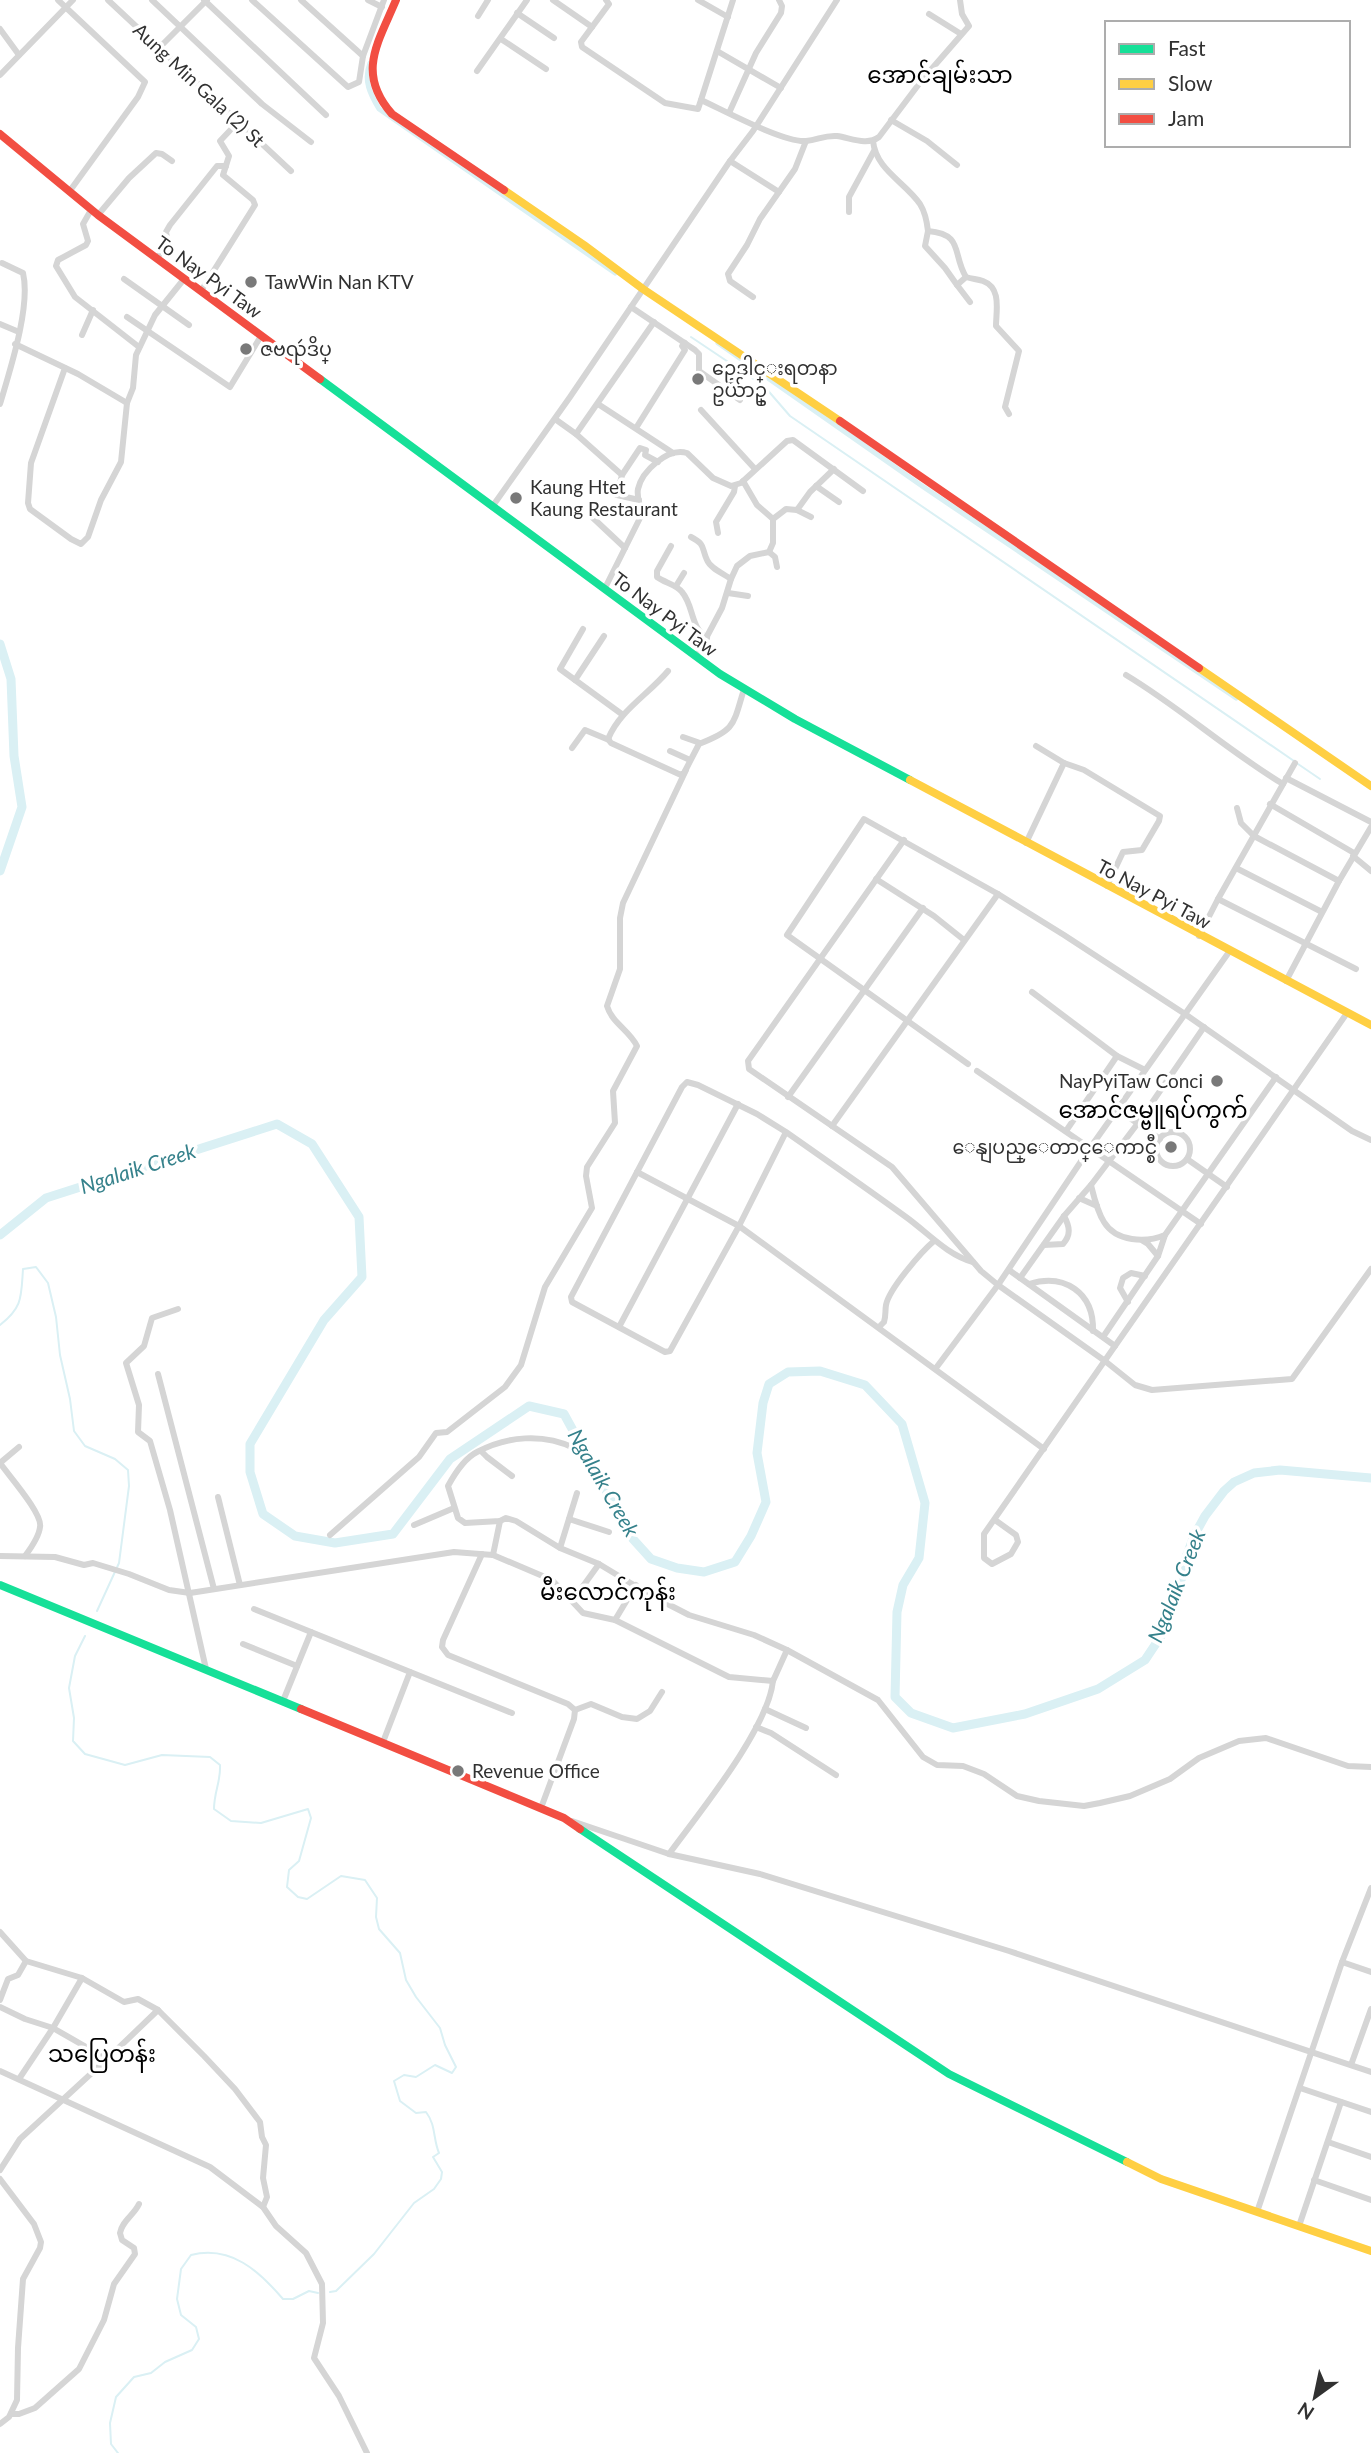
<svg xmlns="http://www.w3.org/2000/svg" width="1371" height="2453" font-family="Lato,'Noto Sans Myanmar',sans-serif">
  <style>
    .lines { fill: none; stroke-linecap: round; stroke-linejoin: round }
    .stream { stroke: #daf0f4; stroke-width: 2 }
    .canal { stroke: #daf0f4; stroke-width: 5 }
    .river { stroke: #daf0f4; stroke-width: 9 }
    .street { stroke: #d5d5d5; stroke-width: 6 }
    .fast { stroke: #16e098; stroke-width: 8 }
    .slow { stroke: #ffcf43; stroke-width: 8 }
    .jam { stroke: #f24e42; stroke-width: 8 }
    .poi-dot { fill: #797979; stroke: #fff; stroke-width: 2.5 }
    .labels { text-anchor: middle; stroke-width: 7; stroke-linejoin: round; paint-order: stroke }
    .street-label { font-size: 19px; fill: #313131; stroke: #fff }
    .poi-label { font-size: 19px; fill: #313131; stroke: #fff; text-anchor: start }
    .water-label { font-size: 21px; font-style: italic; fill: #35818b; stroke: #fff }
    .quarter-label { font-size: 23px; fill: #000; stroke: #fff }
  </style>
  <rect width="100%" height="100%" fill="#fff"/>
  <g class="lines">
    <!-- stream -->
    <g class="stream">
      <polyline points="691,337 764,386 790,416 1294,761"/>
      <polyline points="1298,764 1320,779"/>
      <path d="M0,1325C23,1307 21,1297 23,1269L36,1267L48,1283L56,1317L60,1355L70,1399L74,1431L85,1446L115,1459L128,1470L129,1486L119,1563L97,1611"/>
      <path d="M85,1636L75,1656L69,1688L74,1718L73,1741L85,1754L125,1765L162,1755L210,1757L220,1765C221,1781 214,1792 214,1809L231,1821L261,1823L308,1809L311,1818L299,1861L289,1870L287,1887L298,1897L307,1899L341,1876L365,1880L377,1898L376,1917L379,1929L400,1953L406,1980L416,1997L440,2028L445,2045L456,2067L452,2073L435,2065L416,2077L404,2075L394,2081L400,2101L416,2113L426,2112C436,2125 433,2139 439,2153L433,2157L442,2172L441,2179L434,2189L414,2203L374,2254L336,2291L330,2292"/>
      <path d="M118,2453L111,2444L110,2423L116,2397L134,2377L151,2373L165,2362L192,2350L199,2339L196,2327L181,2315L177,2299L181,2269L191,2255C231,2245 259,2271 283,2299H293L309,2291L318,2293"/>
    </g>
    <!-- canal -->
    <g class="canal">
      <path d="M370,63C363,80 370,94 379,109L615,273"/>
      <polyline points="718,343 922,486 1236,698"/>
    </g>
    <!-- river -->
    <g class="river">
      <polyline points="0,644 11,679 14,756 22,807 0,871"/>
      <polyline points="0,1235 46,1198 277,1124 312,1144 359,1217 362,1277 324,1320 250,1444 250,1472 263,1514 295,1536 335,1543 393,1534 450,1459 529,1406 564,1414 632,1538 651,1559 677,1568 704,1572 735,1562 751,1536 766,1502 757,1453 763,1403 769,1384 788,1372 820,1371 865,1385 902,1424 925,1503 919,1558 903,1585 897,1612 895,1697 911,1713 953,1728 1025,1714 1098,1689 1145,1660 1161,1636 1179,1591 1185,1560 1194,1536 1205,1516 1224,1491 1234,1482 1254,1473 1280,1470 1371,1478"/>
    </g>
    <!-- street -->
    <g class="street">
      <polyline points="58,0 145,82 138,97 69,192"/>
      <polyline points="108,0 291,171"/>
      <polyline points="152,0 262,104 311,142"/>
      <polyline points="204,0 326,115"/>
      <polyline points="252,0 348,87 359,82 363,56 384,0"/>
      <polyline points="301,0 363,56"/>
      <polyline points="368,0 382,7"/>
      <polyline points="553,0 592,27"/>
      <polyline points="606,0 609,4 581,42 582,47 665,103 698,109 701,100"/>
      <polyline points="698,0 728,17"/>
      <path d="M733,0L701,100C723,110 784,143 806,141C818,140 824,135 837,136C851,138 867,146 879,137L922,80L969,26L962,14L960,0"/>
      <polyline points="517,13 554,38"/>
      <polyline points="929,14 961,34"/>
      <polyline points="478,16 488,0"/>
      <polyline points="0,29 19,55"/>
      <polyline points="501,39 546,69"/>
      <polyline points="159,48 207,0"/>
      <polyline points="717,51 781,88"/>
      <polyline points="477,71 527,0"/>
      <polyline points="0,75 73,0"/>
      <polyline points="729,113 756,53 781,13 782,6 779,0"/>
      <polyline points="891,120 927,141 957,165"/>
      <path d="M873,141C876,170 905,182 920,204C925,212 927,222 928,231C964,234 952,254 966,277C972,279 977,279 983,281C1002,288 996,311 996,326L1019,351L1005,407L1009,414"/>
      <polyline points="730,161 779,192"/>
      <polyline points="91,210 83,224 88,241 86,245 58,260 56,266 75,297 139,347"/>
      <polyline points="849,212 849,197 874,151"/>
      <polyline points="98,215 129,178 156,153 162,154 172,161"/>
      <polyline points="928,231 925,246 945,268 957,285"/>
      <polyline points="157,258 168,244 166,232 170,225 217,166 226,166"/>
      <polyline points="966,277 957,285 970,302"/>
      <polyline points="124,279 189,325"/>
      <polyline points="201,291 255,205 253,200 223,175 229,156 220,141 238,122"/>
      <polyline points="753,297 730,281 728,274 747,245 760,219 795,169 806,141"/>
      <polyline points="631,307 695,350 699,354 699,371 740,400"/>
      <polyline points="127,317 230,387 261,336"/>
      <polyline points="0,324 19,332"/>
      <polyline points="82,335 93,310"/>
      <polyline points="15,344 78,374 127,403"/>
      <polyline points="65,368 31,463 28,503 30,509 71,539 81,544 88,537 101,500 121,462 127,403 133,388 136,355 155,315 184,279"/>
      <path d="M0,404C10,370 31,306 23,273L2,263"/>
      <polyline points="598,404 673,453"/>
      <polyline points="701,410 755,469"/>
      <polyline points="555,419 576,434 622,475"/>
      <polyline points="636,428 685,350 682,346 685,343"/>
      <polyline points="576,434 654,322"/>
      <polyline points="743,481 757,505 773,519"/>
      <polyline points="816,486 839,502"/>
      <polyline points="598,488 617,495 639,500"/>
      <polyline points="617,495 622,475 640,448 646,450 645,455 658,462"/>
      <polyline points="492,507 570,397 730,161 753,131 837,0"/>
      <polyline points="797,510 811,517"/>
      <polyline points="592,517 625,548"/>
      <polyline points="718,533 716,522 734,492 735,486"/>
      <path d="M691,537C706,545 701,547 707,560C710,568 724,574 731,579"/>
      <path d="M671,546L657,571V577C665,583 676,584 682,592C694,606 690,627 707,638"/>
      <polyline points="769,552 775,557 777,567"/>
      <polyline points="676,586 684,573"/>
      <path d="M605,588L641,516C642,507 636,498 638,489C642,471 668,447 687,453L713,478L731,486L741,483L787,441L793,440L863,491"/>
      <polyline points="728,593 748,596"/>
      <polyline points="583,629 560,669 623,715"/>
      <polyline points="696,657 722,608 731,579 737,566 750,556 769,552 773,543 773,519 786,509 797,510 810,492 834,469"/>
      <path d="M668,671C649,694 620,710 608,739L611,743L681,775L684,773L699,744C735,730 733,726 744,689"/>
      <path d="M1126,675C1181,708 1228,751 1283,784"/>
      <polyline points="575,680 604,636"/>
      <polyline points="683,737 700,743"/>
      <polyline points="1036,746 1064,763 1084,770 1160,816 1159,821 1142,850 1123,852 1107,886"/>
      <polyline points="572,748 585,730 609,740"/>
      <polyline points="670,751 690,760"/>
      <polyline points="1295,763 1218,899 1356,969"/>
      <polyline points="1286,778 1371,822"/>
      <polyline points="1270,804 1354,853"/>
      <polyline points="1237,808 1241,823 1254,836 1339,881"/>
      <polyline points="904,840 748,1061 749,1069 892,1167 981,1271 998,1285 1105,1361 1135,1385 1152,1390 1292,1379 1371,1269"/>
      <polyline points="1026,843 1064,763"/>
      <polyline points="1353,856 1371,871"/>
      <polyline points="1236,868 1322,912"/>
      <polyline points="876,879 934,916 964,940"/>
      <polyline points="1199,936 1218,899"/>
      <polyline points="1286,981 1339,881 1371,827"/>
      <polyline points="1032,992 1117,1056 1145,1070"/>
      <path d="M1204,1027L1138,1123L1091,1185C1094,1197 1097,1211 1104,1222C1116,1242 1146,1243 1165,1235L1276,1077"/>
      <polyline points="968,1064 787,935 864,819 998,894 1064,935 1185,1014 1352,1131 1371,1140"/>
      <polyline points="977,1071 1201,1224"/>
      <polyline points="788,1097 923,908"/>
      <polyline points="1117,1109 1160,1139"/>
      <polyline points="832,1126 998,894"/>
      <polyline points="1066,1131 1117,1056"/>
      <path d="M786,1132L739,1226L670,1351L665,1352L572,1302L571,1297L682,1087L687,1082L698,1085L757,1114L786,1132C826,1160 866,1188 906,1217C927,1232 947,1255 973,1262"/>
      <circle cx="1173" cy="1149" r="17"/>
      <polyline points="1187,1159 1227,1187"/>
      <polyline points="637,1172 739,1226 1044,1449"/>
      <polyline points="1079,1198 1097,1206"/>
      <polyline points="1143,1241 1148,1244 1158,1256"/>
      <path d="M1044,1245L1063,1244C1071,1235 1070,1227 1064,1216"/>
      <polyline points="1009,1270 1115,1346"/>
      <polyline points="1020,1278 1064,1216 1091,1185"/>
      <path d="M1029,1284C1064,1273 1094,1292 1093,1331"/>
      <polyline points="998,1285 1090,1148 1229,952"/>
      <polyline points="1128,1302 1120,1288 1123,1278 1131,1273 1145,1276"/>
      <polyline points="178,1309 152,1318 144,1346 126,1363 139,1405 138,1432 150,1441 170,1510 206,1669"/>
      <polyline points="619,1327 738,1104"/>
      <path d="M879,1327L884,1322C886,1316 885,1311 886,1305C889,1289 922,1251 934,1241"/>
      <polyline points="1103,1337 1158,1256 1165,1235"/>
      <polyline points="936,1368 998,1285"/>
      <polyline points="158,1374 214,1589"/>
      <path d="M19,1447L0,1463C9,1476 43,1514 40,1527C39,1537 31,1548 25,1556"/>
      <path d="M574,1448C543,1433 507,1436 477,1452C465,1458 454,1475 448,1486L458,1518L465,1523L500,1521L506,1518L516,1521L560,1548L599,1564L652,1596L689,1615L754,1635L787,1650L878,1700L923,1757L937,1765L963,1766L984,1774L1017,1796L1039,1801L1084,1806L1100,1803L1130,1796L1170,1779L1199,1758L1239,1741L1266,1738L1348,1766L1371,1767"/>
      <polyline points="481,1451 487,1457 512,1476"/>
      <polyline points="218,1497 240,1585"/>
      <polyline points="569,1519 609,1532"/>
      <polyline points="995,1520 1016,1535 1018,1542 1011,1554 992,1564 984,1558 984,1534 1347,1013"/>
      <polyline points="414,1525 454,1508"/>
      <path d="M330,1535L419,1457L436,1433L447,1432L505,1387L521,1365L545,1287L592,1208L586,1176L587,1167L615,1123L613,1091L637,1046C629,1030 612,1023 607,1006L620,969V918L623,903L686,770"/>
      <polyline points="560,1548 577,1493"/>
      <polyline points="482,1554 443,1640 442,1647 448,1655 568,1704 575,1710 574,1719 541,1808"/>
      <polyline points="493,1555 500,1521"/>
      <polyline points="0,1556 55,1557 84,1565 93,1563 129,1574 169,1590 190,1593 454,1552 493,1555 552,1580 583,1613 615,1620 729,1677 773,1681 787,1650"/>
      <polyline points="573,1600 599,1564"/>
      <polyline points="254,1609 512,1713"/>
      <polyline points="615,1620 636,1585"/>
      <polyline points="243,1644 297,1666"/>
      <polyline points="283,1701 311,1632"/>
      <polyline points="765,1709 806,1728"/>
      <polyline points="575,1710 591,1704 622,1717 637,1719 650,1711 662,1692"/>
      <polyline points="756,1727 771,1733 836,1775"/>
      <polyline points="383,1742 410,1672"/>
      <polyline points="572,1821 669,1854 760,1874 1009,1951 1371,2072"/>
      <path d="M669,1854C699,1813 768,1729 773,1681"/>
      <polyline points="0,1932 26,1961 82,1978 124,2002 138,1999 158,2010 204,2056 235,2089 260,2122 262,2137 266,2145 263,2178 267,2197 263,2207"/>
      <polyline points="1342,1962 1371,1972"/>
      <polyline points="0,2000 8,1979 18,1975 26,1961"/>
      <polyline points="0,2007 25,2019 53,2028 107,2059"/>
      <polyline points="1351,2065 1371,2009"/>
      <polyline points="0,2071 210,2167 263,2207 276,2226 306,2253 322,2284 323,2323 314,2358 339,2396 367,2453"/>
      <polyline points="19,2079 53,2028 82,1978"/>
      <polyline points="1300,2088 1371,2112"/>
      <polyline points="1328,2142 1371,2157"/>
      <polyline points="0,2170 20,2139 107,2059 158,2010"/>
      <polyline points="0,2179 34,2224 41,2242 40,2248 23,2279 18,2348 17,2400 9,2417 0,2424"/>
      <polyline points="1314,2180 1371,2200"/>
      <polyline points="1257,2212 1342,1962 1371,1888"/>
      <polyline points="1299,2226 1341,2102"/>
      <path d="M11,2414H19L35,2408L79,2369L104,2320L114,2284L135,2254L134,2248L122,2240L120,2233C122,2221 134,2215 139,2204"/>
    </g>
    <!-- fast -->
    <g class="fast">
      <polyline points="320,379 720,674 795,719 910,780"/>
      <polyline points="0,1585 301,1709"/>
      <polyline points="580,1829 949,2074 1127,2162"/>
    </g>
    <!-- slow -->
    <g class="slow">
      <polyline points="504,190 584,245 643,289 840,421"/>
      <polyline points="1199,668 1371,786"/>
      <polyline points="910,780 1371,1025"/>
      <polyline points="1127,2162 1161,2179 1371,2251"/>
    </g>
    <!-- jam -->
    <g class="jam">
      <path d="M396,0C378,43 356,73 392,114L504,190"/>
      <polyline points="0,134 98,215 320,379"/>
      <polyline points="840,421 1199,668"/>
      <polyline points="301,1709 564,1818 580,1829"/>
    </g>
  </g>
  <!-- markers -->
  <g class="poi-dot">
    <circle cx="251" cy="282" r="7"/>
    <circle cx="246" cy="349" r="7"/>
    <circle cx="698" cy="379" r="7"/>
    <circle cx="516" cy="498" r="7"/>
    <circle cx="1217" cy="1081" r="7"/>
    <circle cx="1171" cy="1147" r="7"/>
    <circle cx="458" cy="1771" r="7"/>
  </g>
  <g class="labels">
    <!-- street labels -->
    <g class="street-label">
      <text transform="translate(199 85) rotate(43)" y="7">Aung Min Gala (2) St</text>
      <text transform="translate(209 277) rotate(36)" y="7">To Nay Pyi Taw</text>
      <text transform="translate(665 614) rotate(37)" y="7">To Nay Pyi Taw</text>
      <text transform="translate(1154 894) rotate(28)" y="7">To Nay Pyi Taw</text>
    </g>
    <!-- poi labels -->
    <g class="poi-label">
      <text x="265" y="289">TawWin Nan KTV</text>
      <text x="260" y="356">ဇဗၺဴဒိပ္</text>
      <text x="712" y="375">ဥေဒါင္းရတနာ<tspan x="712" dy="22">ဥယ်ာဥ္</tspan></text>
      <text x="530" y="494">Kaung Htet<tspan x="530" dy="22">Kaung Restaurant</tspan></text>
      <text x="1203" y="1088" text-anchor="end">NayPyiTaw Conci</text>
      <text x="1157" y="1154" text-anchor="end">ေနျပည္ေတာင္ေကာင္စီ</text>
      <text x="472" y="1778">Revenue Office</text>
    </g>
    <!-- water labels -->
    <g class="water-label">
      <text transform="translate(138 1169) rotate(-18)" y="7">Ngalaik Creek</text>
      <text transform="translate(603 1483) rotate(60)" y="7">Ngalaik Creek</text>
      <text transform="translate(1177 1586) rotate(-68)" y="7">Ngalaik Creek</text>
    </g>
    <!-- quarter labels -->
    <g class="quarter-label">
      <text x="940" y="83">အောင်ချမ်းသာ</text>
      <text x="1153" y="1118">အောင်ဇမ္ဗူရပ်ကွက်</text>
      <text x="608" y="1600">မီးလောင်ကုန်း</text>
      <text x="102" y="2062">သပြေတန်း</text>
    </g>
  </g>
  <!-- legend -->
  <rect x="1105" y="21" width="245" height="126" fill="#ffffff" stroke="#adadad" stroke-width="2"/>
  <rect x="1119" y="44" width="35" height="10" fill="#16e098" stroke="#adadad" stroke-width="2"/>
  <text x="1168" y="56" font-size="21" fill="#313131">Fast</text>
  <rect x="1119" y="79" width="35" height="10" fill="#ffcf43" stroke="#adadad" stroke-width="2"/>
  <text x="1168" y="91" font-size="21" fill="#313131">Slow</text>
  <rect x="1119" y="114" width="35" height="10" fill="#f24e42" stroke="#adadad" stroke-width="2"/>
  <text x="1168" y="126" font-size="21" fill="#313131">Jam</text>
  <!-- north arrow -->
  <g transform="translate(1315 2397) rotate(213)" stroke="#ffffff" stroke-width="5" paint-order="stroke">
  <path d="M0-5L12 26L0 18L-12 26Z" fill="#313131"/>
  <text y="-10" font-size="19" font-weight="bold" text-anchor="middle" fill="#313131">N</text>
  </g>
</svg>
